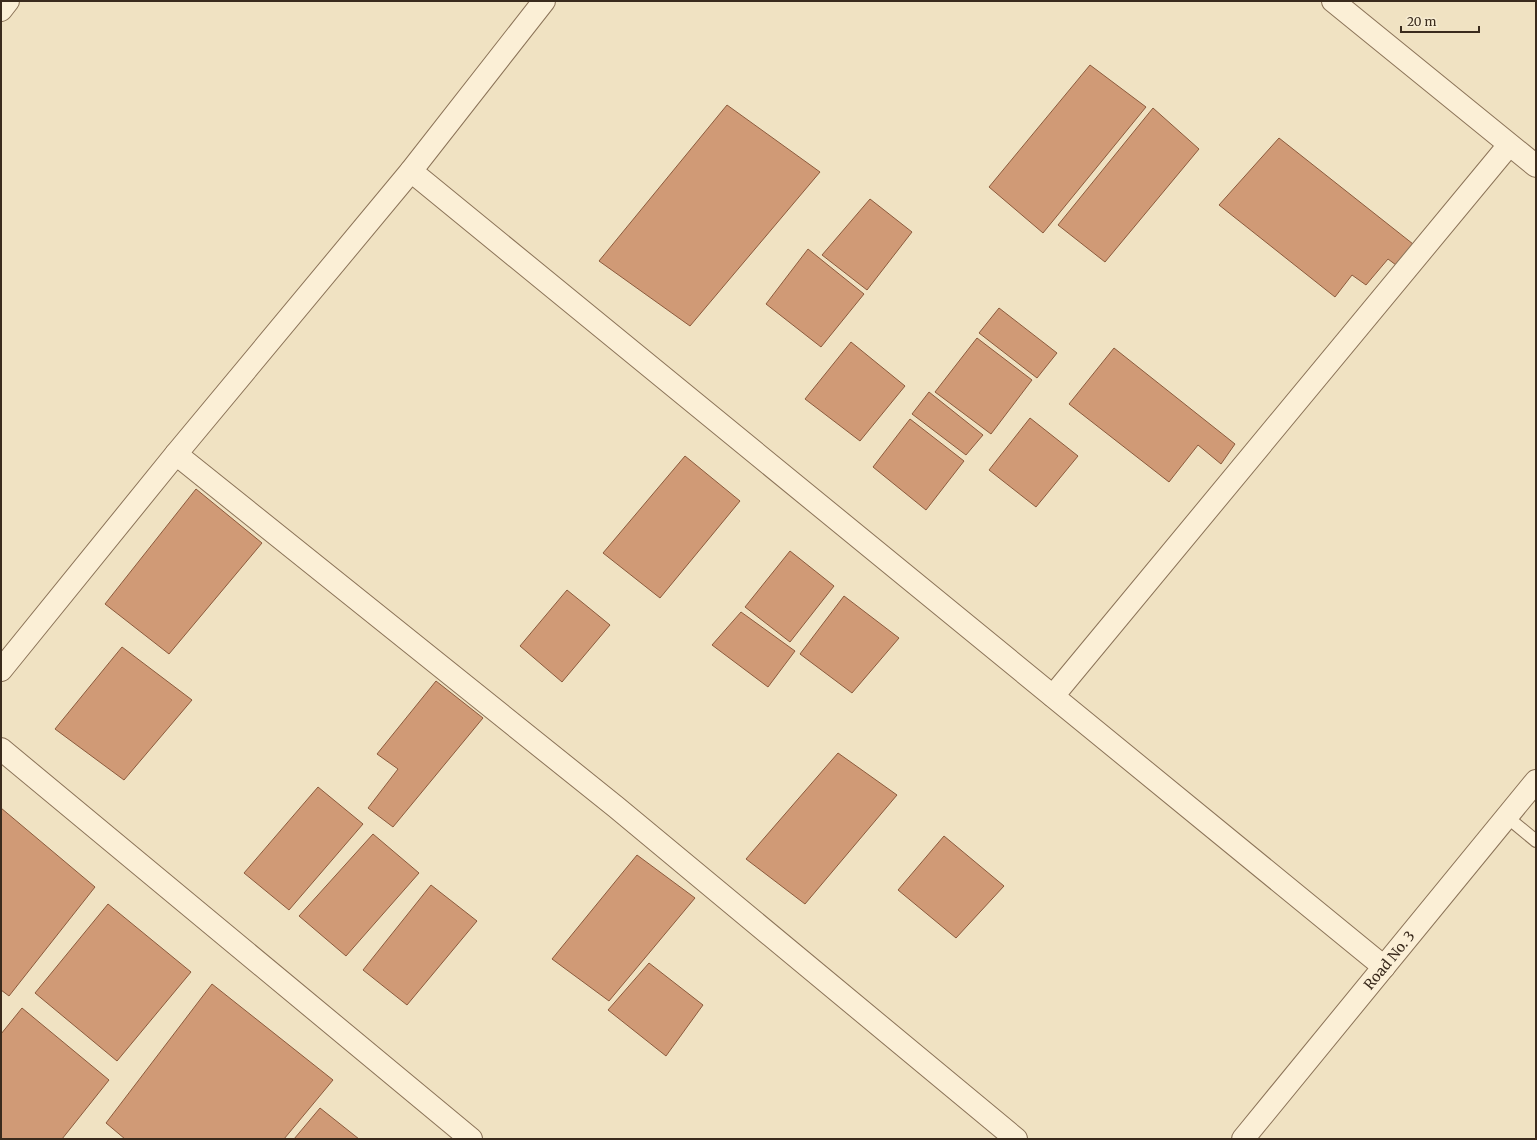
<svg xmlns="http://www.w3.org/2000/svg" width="1537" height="1140" font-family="Merriweather,serif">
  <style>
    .building { fill: #d09a76; stroke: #8c5b3d }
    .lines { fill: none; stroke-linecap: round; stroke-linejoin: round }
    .service-casing { stroke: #8b7358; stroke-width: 14 }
    .minor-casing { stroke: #8b7358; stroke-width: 24 }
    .service { stroke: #fbefd6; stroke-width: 12 }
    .minor { stroke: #fbefd6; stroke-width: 22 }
    .labels { text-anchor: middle; stroke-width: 3; stroke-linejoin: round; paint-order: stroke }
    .street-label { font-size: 14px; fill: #3a2b1d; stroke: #f7ecd2 }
  </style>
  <rect width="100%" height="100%" fill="#f0e2c2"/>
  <!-- building -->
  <g class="building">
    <polygon points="1090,65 1146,107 1043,233 989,187"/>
    <polygon points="727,105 820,172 690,326 599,261"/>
    <polygon points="1153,108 1199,149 1105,262 1058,225"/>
    <polygon points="1279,138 1413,244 1396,265 1388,259 1366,285 1352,275 1335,297 1219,205"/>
    <polygon points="870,199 912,232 867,290 822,255"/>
    <polygon points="808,249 864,294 821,347 766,304"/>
    <polygon points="999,308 1057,353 1037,378 979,333"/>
    <polygon points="977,338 1032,380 991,434 935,392"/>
    <polygon points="851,342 905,386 860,441 805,399"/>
    <polygon points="1114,348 1235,444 1221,464 1198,445 1169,482 1069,404"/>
    <polygon points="929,392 983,435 966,455 912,414"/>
    <polygon points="1030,418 1078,456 1036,507 989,470"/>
    <polygon points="910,419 964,461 926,510 873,467"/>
    <polygon points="685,456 740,501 660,598 603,553"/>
    <polygon points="196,489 262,543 169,654 105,604"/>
    <polygon points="790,551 834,586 790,642 745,607"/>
    <polygon points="567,590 610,625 562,682 520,646"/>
    <polygon points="844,596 899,638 852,693 800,654"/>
    <polygon points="741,612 795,651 768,687 712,645"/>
    <polygon points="122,647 192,700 124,780 55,729"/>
    <polygon points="436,681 483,718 393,827 368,808 398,769 377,754"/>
    <polygon points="838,753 897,795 805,904 746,859"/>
    <polygon points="318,787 363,824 289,910 244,873"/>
    <polygon points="1,808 95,887 9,996 1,990"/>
    <polygon points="373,834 419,873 346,956 299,916"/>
    <polygon points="944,836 1004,886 956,938 898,890"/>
    <polygon points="637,855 695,898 609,1001 552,959"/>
    <polygon points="431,885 477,921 407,1005 363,970"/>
    <polygon points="108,904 191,972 117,1061 35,993"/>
    <polygon points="649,963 703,1005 666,1056 608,1010"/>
    <polygon points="212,984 333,1080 284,1139 125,1139 106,1123"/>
    <polygon points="22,1008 109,1080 62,1139 1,1139 1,1034"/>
    <polygon points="320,1108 359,1139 294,1139"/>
  </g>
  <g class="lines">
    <defs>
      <polyline id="service" points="1507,817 1536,841"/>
      <g id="minor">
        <polyline points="1333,1 1536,166"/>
        <polyline points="1,10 8,1"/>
        <polyline points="411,171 1384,967"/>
        <polyline points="176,454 616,807 1016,1139"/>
        <polyline points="1,670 176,454 411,171 544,1"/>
        <polyline points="1053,696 1509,145"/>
        <polyline points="1,749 471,1139"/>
        <path id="s1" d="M1243,1139L1536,781"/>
      </g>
    </defs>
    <!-- service casing -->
    <use href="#service" class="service-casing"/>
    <!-- minor casing -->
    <use href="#minor" class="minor-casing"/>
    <!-- service -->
    <use href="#service" class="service"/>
    <!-- minor -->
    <use href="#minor" class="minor"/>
  </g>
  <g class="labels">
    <!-- street labels -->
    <g class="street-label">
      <text dy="5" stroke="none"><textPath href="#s1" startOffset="231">Road No. 3</textPath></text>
    </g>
  </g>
  <!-- border -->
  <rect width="1537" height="1140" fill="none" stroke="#3a2b1d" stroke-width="4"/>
  <!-- scale -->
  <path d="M1401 26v6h78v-6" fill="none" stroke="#3a2b1d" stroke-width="2"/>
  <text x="1407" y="26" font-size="12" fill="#3a2b1d" stroke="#f7ecd2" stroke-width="3" paint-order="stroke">20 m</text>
</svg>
